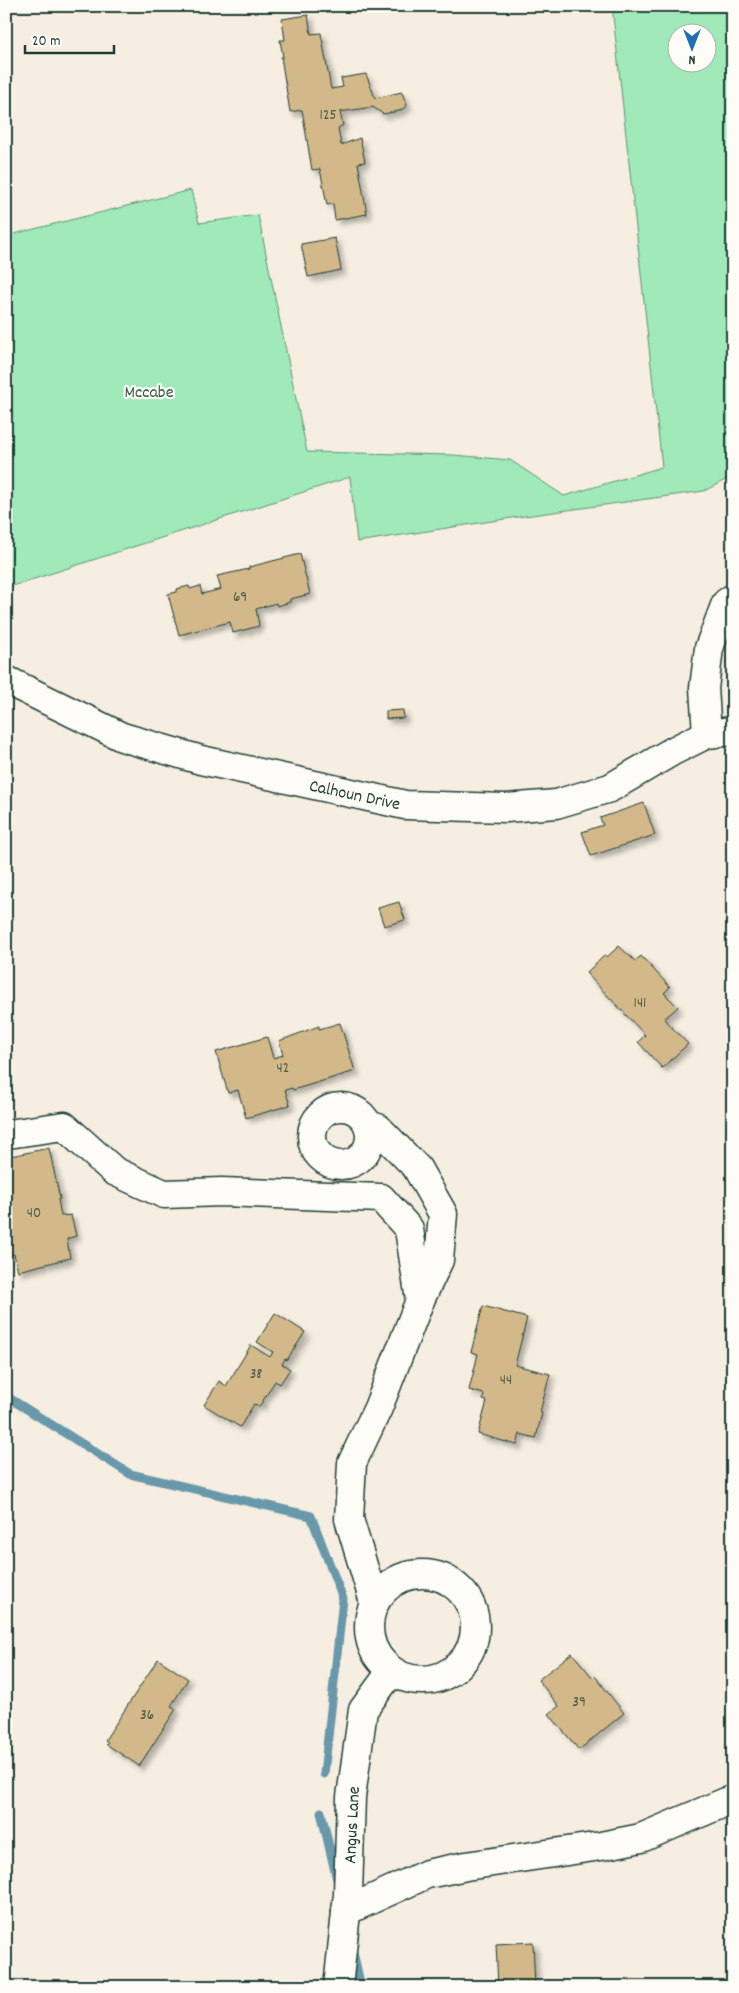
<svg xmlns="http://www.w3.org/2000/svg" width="739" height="1993" font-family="Dekko,sans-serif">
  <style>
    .green { fill: #a0e9b8; stroke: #609376; fill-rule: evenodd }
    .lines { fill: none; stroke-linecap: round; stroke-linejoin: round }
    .stream { stroke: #6998ab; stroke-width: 9 }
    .building { fill: #d3b889; stroke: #1f3d34; filter: url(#shadow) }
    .minor-casing { stroke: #1f3d34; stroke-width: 31 }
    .minor { stroke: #fdfcf7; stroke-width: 28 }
    .labels { text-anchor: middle; stroke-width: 4.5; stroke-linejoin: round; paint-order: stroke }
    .number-label { font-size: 15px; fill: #4c5c49 }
    .park-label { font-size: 18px; fill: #395f4e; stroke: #fdfcf7 }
    .street-label { font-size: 18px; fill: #1f3d34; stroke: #fdfcf7 }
  </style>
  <defs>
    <filter id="shadow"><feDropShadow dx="4.5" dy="4.5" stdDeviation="2.5" flood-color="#0004"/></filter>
  </defs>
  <rect width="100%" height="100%" fill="#f5eee1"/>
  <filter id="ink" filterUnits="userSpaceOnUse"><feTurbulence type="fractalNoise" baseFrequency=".02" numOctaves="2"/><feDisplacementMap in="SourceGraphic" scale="10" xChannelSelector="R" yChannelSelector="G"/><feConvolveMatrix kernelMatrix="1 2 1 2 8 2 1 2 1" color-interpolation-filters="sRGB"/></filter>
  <g filter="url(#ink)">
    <!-- green -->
    <path class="green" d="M612,6H733V476L704,491L518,517L357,542L350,477L6,588V236L191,190L199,223L258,215L307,452L453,455L510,460L564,496L662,467ZM676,32H706V62H676Z"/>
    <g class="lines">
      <!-- stream -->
      <g class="stream">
        <polyline points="6,1396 130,1474 311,1516 343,1599 324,1774"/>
        <polyline points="321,1812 338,1884"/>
        <polyline points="352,1948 361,1987"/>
      </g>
    </g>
    <!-- building -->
    <g class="building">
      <polygon points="308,15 311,34 321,33 331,89 343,87 341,78 366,74 375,98 402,92 407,106 399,111 383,114 373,107 340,112 343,125 338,128 341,145 360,138 365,162 358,163 367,214 335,220 333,204 327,205 320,169 312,170 302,110 290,112 281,57 283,57 280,40 285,40 282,19"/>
      <polygon points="335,238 341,270 308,277 301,244"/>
      <polygon points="300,554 310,594 290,599 290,602 277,606 276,603 256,609 259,626 233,633 230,622 179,635 168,594 177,592 177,589 189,586 190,589 200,586 202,594 221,589 217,576 249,569 249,567"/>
      <polygon points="403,710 404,718 386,719 386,711"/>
      <polygon points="644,803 655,835 591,856 582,832 603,825 600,818"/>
      <polygon points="399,902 405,920 384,926 378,908"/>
      <polygon points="619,946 635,961 641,956 670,987 664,993 678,1007 664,1019 688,1044 662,1068 638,1042 645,1035 586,973 605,955 607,957"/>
      <polygon points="340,1023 355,1071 293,1090 292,1088 285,1090 290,1105 246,1118 238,1090 228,1093 216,1052 267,1037 273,1058 283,1055 279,1041 319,1026 319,1029"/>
      <polygon points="49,1148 60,1199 58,1199 61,1216 71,1215 76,1236 67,1239 70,1258 18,1271 14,1254 6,1256 6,1185 8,1185 6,1157"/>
      <polygon points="483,1306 527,1318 515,1365 550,1374 540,1412 542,1413 536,1438 520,1434 517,1445 478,1434 487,1401 483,1400 484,1394 469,1390 478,1354 471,1352"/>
      <polygon points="275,1313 305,1332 287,1360 285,1359 282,1364 290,1369 280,1384 275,1381 259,1407 254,1404 240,1427 204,1405 219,1381 226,1386 251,1345 270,1357 273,1352 257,1342"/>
      <polygon points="572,1653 593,1678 595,1676 624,1713 579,1750 549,1714 559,1706 538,1680"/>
      <polygon points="158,1659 188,1679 171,1706 176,1709 139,1766 106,1744 108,1742 105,1740"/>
      <polygon points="533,1942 535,1987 498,1987 496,1944"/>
    </g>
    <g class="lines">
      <defs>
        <g id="minor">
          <polyline points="6,680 122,737 201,760 405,805 506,808 556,804 610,788 673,751 707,734 733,731"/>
          <polyline points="707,734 704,688 709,648 726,603 733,598"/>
          <circle cx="341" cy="1136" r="29"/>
          <polyline points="8,1134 64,1126 114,1171 164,1194 222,1192 381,1198 409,1229 420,1300 439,1260 443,1214 417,1168 378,1128 368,1125"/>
          <circle cx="422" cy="1627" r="53"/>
          <polyline points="374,1602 349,1519 352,1463 378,1408 420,1300"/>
          <polyline points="346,1911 427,1874 466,1866 601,1846 641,1838 733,1799"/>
          <polyline points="338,1987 348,1894 351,1797 363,1710 391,1672"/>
        </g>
      </defs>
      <!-- minor casing -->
      <use href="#minor" class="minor-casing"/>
      <!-- minor -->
      <use href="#minor" class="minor"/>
    </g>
  </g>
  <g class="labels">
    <!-- number labels -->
    <g class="number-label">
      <text x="328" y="119">125</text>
      <text x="240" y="601">69</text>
      <text x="640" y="1007">141</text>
      <text x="283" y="1072">42</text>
      <text x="34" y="1217">40</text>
      <text x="256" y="1378">38</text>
      <text x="506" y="1384">44</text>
      <text x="579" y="1706">39</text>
      <text x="147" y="1719">36</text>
    </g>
    <!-- park labels -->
    <g class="park-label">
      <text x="149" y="397">Mccabe</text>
    </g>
    <!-- street labels -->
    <g class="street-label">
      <text transform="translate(355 794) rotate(12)" y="6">Calhoun Drive</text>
      <text transform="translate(351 1825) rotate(-87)" y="6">Angus Lane</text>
    </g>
  </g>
  <!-- margin -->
  <rect width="739" height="1993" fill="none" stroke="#fdfcf7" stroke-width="25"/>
  <rect x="12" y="12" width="714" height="1968" fill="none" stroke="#1f3d34" stroke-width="2" filter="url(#ink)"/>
  <!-- north arrow -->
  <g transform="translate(692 48) rotate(180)"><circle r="24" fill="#fdfcf7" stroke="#a4b0a9"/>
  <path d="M0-4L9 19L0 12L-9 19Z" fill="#1f6fb2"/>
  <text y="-8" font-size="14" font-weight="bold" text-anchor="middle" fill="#1f3d34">N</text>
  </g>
  <!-- scale -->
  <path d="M25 45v8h89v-8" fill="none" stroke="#1f3d34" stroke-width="2.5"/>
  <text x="32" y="45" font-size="15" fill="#1f3d34" stroke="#fdfcf7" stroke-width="4" paint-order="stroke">20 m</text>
</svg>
